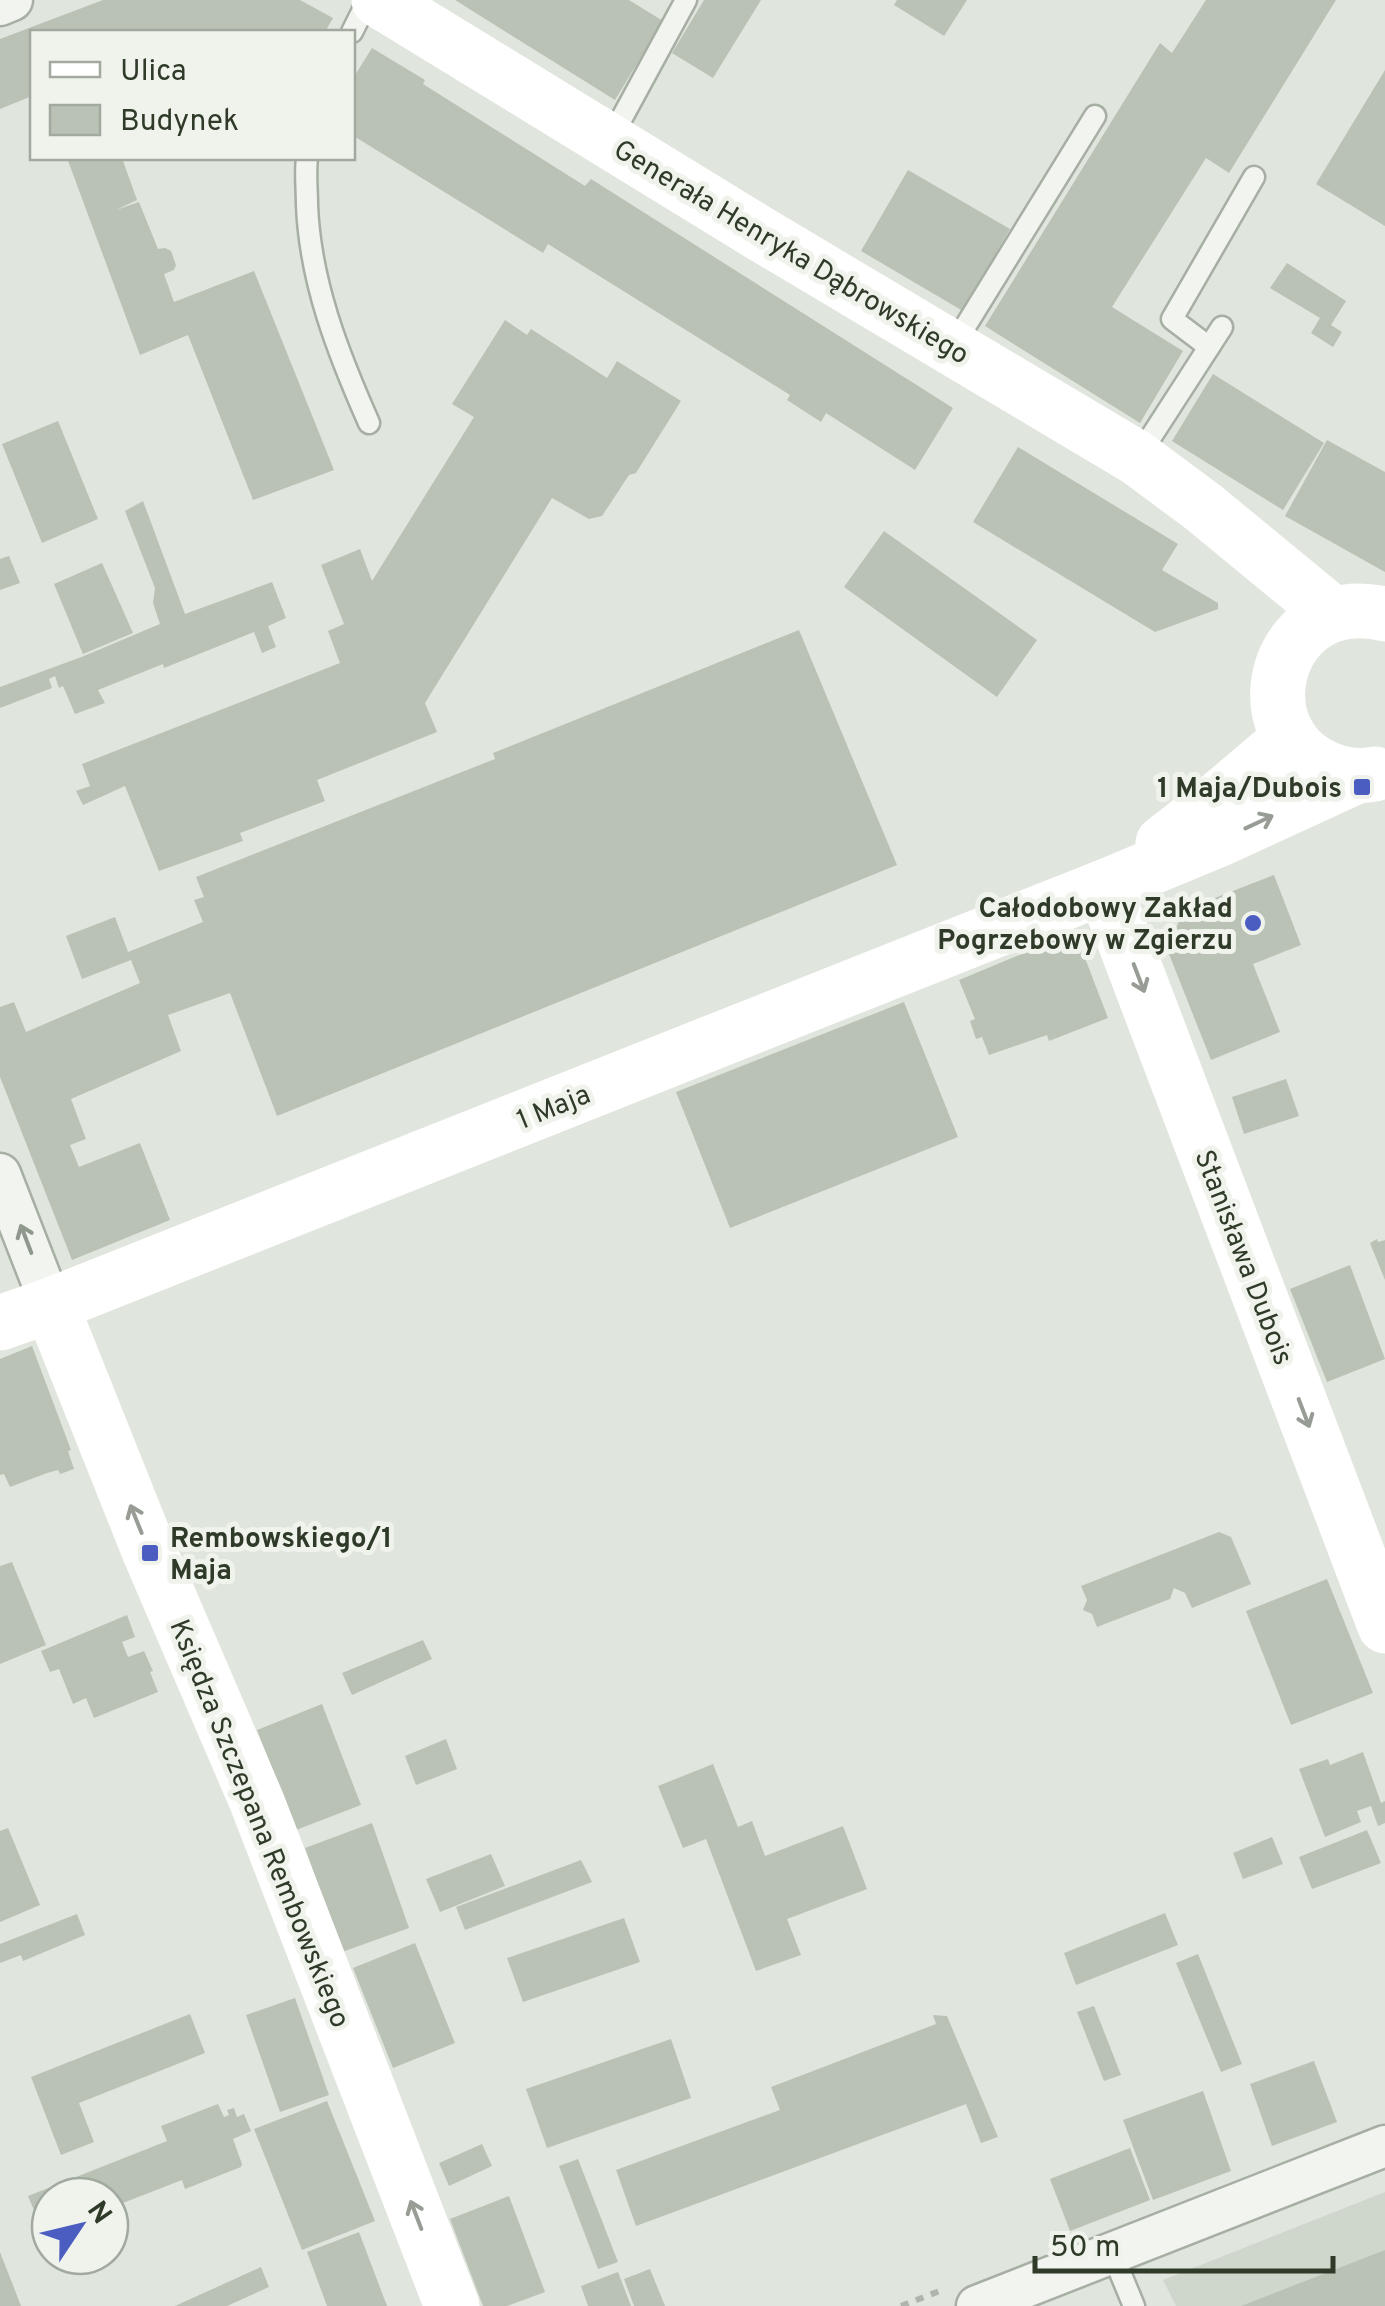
<svg xmlns="http://www.w3.org/2000/svg" width="1385" height="2306" font-family="Overpass,sans-serif">
  <style>
    .built { fill: #cfd6cb }
    .building { fill: #bac2b5 }
    .lines { fill: none; stroke-linecap: round; stroke-linejoin: round }
    .lane-casing { stroke: #a7aea3; stroke-width: 25 }
    .street-casing { stroke: #a7aea3; stroke-width: 45 }
    .path { stroke: #afb5ab; stroke-width: 6; stroke-dasharray: 8 8; stroke-linecap: butt }
    .lane { stroke: #f1f4ef; stroke-width: 20 }
    .street { stroke: #f1f4ef; stroke-width: 40 }
    .secondary { stroke: #fff; stroke-width: 55 }
    .oneway { stroke: #979c94 }
    .oneway2 { stroke: #90978c }
    .poi-dot { fill: #4b5dc1; stroke: #eff3ec; stroke-width: 4 }
    .labels { text-anchor: middle; stroke-width: 10; stroke-linejoin: round; paint-order: stroke }
    .street-label { font-size: 28px; fill: #2f3a28; stroke: #eff3ec }
    .poi-label { font-size: 28px; font-weight: bold; fill: #2f3a28; stroke: #eff3ec; text-anchor: end }
  </style>
  <rect width="100%" height="100%" fill="#e0e5dd"/>
  <!-- built -->
  <polygon class="built" points="1385,2192 1385,2306 1176,2306 1163,2280"/>
  <!-- building -->
  <g class="building">
    <polygon points="103,0 300,0 333,18 325,32 32,32 32,96 0,109 0,39"/>
    <polygon points="455,0 629,0 663,21 615,100"/>
    <polygon points="704,0 761,0 713,78 672,53"/>
    <polygon points="897,0 967,0 944,36 894,5"/>
    <polygon points="1206,0 1336,0 1229,173 1206,158 1112,307 1183,351 1140,423 985,326 1160,43 1172,53"/>
    <polygon points="372,48 425,80 423,84 585,186 591,179 953,408 915,470 826,413 821,422 787,400 790,395 548,244 543,253 352,135 352,80"/>
    <polygon points="1385,70 1385,226 1316,184"/>
    <polygon points="67,158 122,158 137,200 116,210 139,202 158,249 165,248 171,251 176,265 174,270 164,274 174,302 254,271 334,470 253,500 188,335 140,355"/>
    <polygon points="908,170 1010,229 963,311 861,251"/>
    <polygon points="1287,263 1346,301 1331,325 1342,332 1333,347 1311,333 1320,318 1270,288"/>
    <polygon points="505,320 527,335 531,329 607,378 617,361 681,401 636,473 629,475 602,516 589,519 552,498 425,703 437,732 317,780 325,801 240,833 243,841 159,871 125,786 83,805 76,791 90,786 82,764 340,663 328,631 344,624 321,565 360,549 372,581 474,417 452,404"/>
    <polygon points="1213,374 1324,443 1283,510 1172,441"/>
    <polygon points="58,421 98,519 42,543 2,444"/>
    <polygon points="1327,440 1385,472 1385,572 1285,516"/>
    <polygon points="1018,447 1178,544 1162,570 1218,603 1218,609 1155,632 973,522"/>
    <polygon points="143,501 185,614 272,582 286,618 268,626 276,647 262,653 254,632 164,668 163,664 98,690 105,703 75,714 63,686 59,688 55,676 49,679 52,688 0,708 0,687 84,656 160,624 153,603 155,588 125,511"/>
    <polygon points="884,531 1037,640 997,697 844,587"/>
    <polygon points="9,556 20,583 0,590 0,559"/>
    <polygon points="102,563 133,633 83,654 54,584"/>
    <polygon points="799,630 897,865 277,1116 230,993 168,1015 181,1051 71,1099 86,1139 70,1145 79,1167 140,1143 170,1220 72,1260 0,1077 0,1007 14,1002 26,1032 140,983 131,960 82,979 66,936 115,917 128,952 203,922 194,900 204,897 196,877 495,759 493,753"/>
    <polygon points="1274,875 1301,945 1253,964 1280,1032 1211,1060 1167,949 1184,910"/>
    <polygon points="1075,932 1108,1018 1049,1041 1047,1035 989,1055 982,1037 976,1039 970,1021 975,1019 959,980"/>
    <polygon points="904,1002 958,1137 730,1228 676,1092"/>
    <polygon points="1286,1079 1299,1116 1244,1134 1232,1097"/>
    <polygon points="1377,1239 1378,1242 1385,1240 1385,1280 1370,1243"/>
    <polygon points="1350,1265 1385,1359 1327,1382 1290,1289"/>
    <polygon points="32,1346 71,1450 68,1451 74,1469 60,1474 58,1470 47,1473 10,1487 4,1474 0,1475 0,1359"/>
    <polygon points="1219,1532 1231,1537 1251,1584 1192,1608 1185,1593 1174,1588 1170,1599 1097,1627 1092,1614 1083,1610 1087,1600 1081,1586"/>
    <polygon points="12,1562 46,1645 0,1664 0,1566"/>
    <polygon points="1327,1579 1373,1693 1291,1725 1246,1611"/>
    <polygon points="127,1615 135,1637 122,1642 128,1657 144,1651 153,1671 150,1672 158,1692 94,1718 86,1698 73,1704 59,1669 50,1672 41,1651"/>
    <polygon points="423,1640 432,1659 352,1695 342,1673"/>
    <polygon points="322,1704 361,1805 296,1830 257,1730"/>
    <polygon points="446,1739 457,1769 416,1785 405,1756"/>
    <polygon points="1363,1752 1381,1803 1385,1801 1385,1823 1378,1826 1371,1806 1357,1811 1361,1822 1325,1837 1299,1769 1328,1759 1330,1765"/>
    <polygon points="713,1764 738,1827 752,1821 765,1856 843,1826 867,1889 787,1919 801,1955 756,1971 706,1839 683,1848 658,1786"/>
    <polygon points="372,1823 409,1928 342,1952 305,1848"/>
    <polygon points="8,1828 40,1905 0,1922 0,1831"/>
    <polygon points="1367,1830 1381,1863 1312,1889 1299,1857"/>
    <polygon points="1272,1837 1283,1864 1243,1879 1233,1853"/>
    <polygon points="491,1854 505,1886 440,1912 426,1879"/>
    <polygon points="581,1860 592,1882 465,1930 456,1907"/>
    <polygon points="1165,1913 1178,1945 1076,1985 1064,1953"/>
    <polygon points="77,1914 85,1935 23,1961 21,1955 0,1963 0,1944"/>
    <polygon points="624,1918 640,1962 523,2002 507,1958"/>
    <polygon points="415,1943 455,2043 393,2068 353,1968"/>
    <polygon points="1198,1954 1242,2064 1221,2072 1176,1963"/>
    <polygon points="295,1998 329,2095 280,2112 246,2015"/>
    <polygon points="1094,2006 1121,2075 1104,2081 1077,2012"/>
    <polygon points="190,2014 205,2053 79,2103 94,2142 61,2155 31,2077"/>
    <polygon points="933,2015 947,2016 998,2137 981,2143 966,2104 636,2226 616,2170 780,2110 771,2087 936,2024"/>
    <polygon points="671,2039 691,2098 547,2148 526,2089"/>
    <polygon points="1314,2061 1337,2122 1272,2146 1250,2084"/>
    <polygon points="1203,2091 1231,2171 1153,2200 1123,2120"/>
    <polygon points="327,2101 375,2221 302,2250 254,2129"/>
    <polygon points="218,2104 224,2117 229,2115 227,2110 234,2108 237,2117 244,2114 251,2131 233,2139 242,2164 241,2167 185,2189 182,2180 110,2208 110,2196 50,2196 50,2209 36,2215 28,2196 167,2141 161,2126"/>
    <polygon points="482,2144 492,2166 449,2186 439,2163"/>
    <polygon points="1130,2148 1150,2200 1070,2231 1050,2179"/>
    <polygon points="578,2159 618,2262 598,2269 559,2166"/>
    <polygon points="509,2196 545,2292 507,2306 483,2306 450,2219"/>
    <polygon points="359,2232 387,2306 327,2306 307,2252"/>
    <polygon points="1385,2250 1385,2306 1241,2306"/>
    <polygon points="0,2253 0,2252 21,2306 0,2306"/>
    <polygon points="261,2267 269,2287 227,2306 175,2306"/>
    <polygon points="650,2269 665,2306 634,2306 624,2279"/>
    <polygon points="618,2272 631,2306 588,2306 581,2286"/>
  </g>
  <g class="lines">
    <defs>
      <g id="lane">
        <polyline points="352,32 368,0"/>
        <polyline points="611,138 686,0"/>
        <path d="M307,158C305,173 307,189 307,205C310,282 338,353 369,423"/>
        <polyline points="1209,347 1172,319 1254,177"/>
        <polyline points="952,348 1095,116"/>
        <polyline points="1138,457 1222,327"/>
        <polyline points="1112,2253 1134,2306"/>
      </g>
      <g id="street">
        <polyline points="0,5 12,0"/>
        <polyline points="0,1174 51,1305"/>
        <polyline points="977,2306 1385,2146"/>
      </g>
    </defs>
    <!-- lane casing -->
    <use href="#lane" class="lane-casing"/>
    <!-- street casing -->
    <use href="#street" class="street-casing"/>
    <!-- path -->
    <polyline class="path" points="901,2306 942,2290"/>
    <!-- lane -->
    <use href="#lane" class="lane"/>
    <!-- street -->
    <use href="#street" class="street"/>
    <!-- secondary -->
    <g class="secondary">
      <polyline points="379,0 759,233 1137,458 1203,507 1333,614"/>
      <path d="M1375,774C1354,778 1335,774 1316,763C1257,729 1269,637 1332,615C1350,609 1367,610 1385,614"/>
      <polyline points="1163,843 1204,811 1290,738"/>
      <polyline points="1104,887 1385,1626"/>
      <polyline points="51,1305 150,1553 257,1802 452,2306"/>
      <polyline points="0,1323 51,1305 1104,887 1222,838 1357,776"/>
    </g>
  </g>
  <!-- one-way arrows -->
  <defs><path id="oneway-shaft" d="M-6 0H5M1.5-3L5.5 0L1.5 3" fill="none" stroke-width="1.6" stroke-linecap="round" stroke-linejoin="round" transform="scale(2.5)"/></defs>
  <g class="oneway">
    <use href="#oneway-shaft" transform="translate(1259 822) rotate(-25)"/>
    <use href="#oneway-shaft" transform="translate(1139 978) rotate(69)"/>
    <use href="#oneway-shaft" transform="translate(1304 1413) rotate(69)"/>
    <use href="#oneway-shaft" transform="translate(136 1519) rotate(-112)"/>
    <use href="#oneway-shaft" transform="translate(416 2215) rotate(-111)"/>
  </g>
  <use class="oneway2" href="#oneway-shaft" transform="translate(26 1239) rotate(-111)"/>
  <!-- markers -->
  <g class="poi-dot">
    <rect x="1352" y="777" width="20" height="20" rx="5"/>
    <circle cx="1253" cy="923" r="10"/>
    <rect x="140" y="1543" width="20" height="20" rx="5"/>
  </g>
  <g class="labels">
    <!-- street labels -->
    <g class="street-label">
      <text transform="translate(792 251) rotate(31)" y="10">Generała Henryka Dąbrowskiego</text>
      <text transform="translate(553 1106) rotate(-22)" y="10">1 Maja</text>
      <text transform="translate(1245 1257) rotate(69)" y="10">Stanisława Dubois</text>
      <text transform="translate(261 1823) rotate(68)" y="10">Księdza Szczepana Rembowskiego</text>
    </g>
    <!-- poi labels -->
    <g class="poi-label">
      <text x="1342" y="797">1 Maja/Dubois</text>
      <text x="1233" y="917">Całodobowy Zakład<tspan x="1233" dy="32">Pogrzebowy w Zgierzu</tspan></text>
      <text x="170" y="1547" text-anchor="start">Rembowskiego/1<tspan x="170" dy="32">Maja</tspan></text>
    </g>
  </g>
  <!-- legend -->
  <rect x="30" y="30" width="325" height="130" fill="#eff3ec" stroke="#a2a99e" stroke-width="2.5"/>
  <rect x="50" y="62" width="50" height="15" fill="#ffffff" stroke="#a2a99e" stroke-width="2.5"/>
  <text x="120" y="80" font-size="30" fill="#2f3a28">Ulica</text>
  <rect x="50" y="105" width="50" height="30" fill="#bac2b5" stroke="#a2a99e" stroke-width="2.5"/>
  <text x="120" y="130" font-size="30" fill="#2f3a28">Budynek</text>
  <!-- north arrow -->
  <g transform="translate(80 2226) rotate(55)"><circle r="48" fill="#eff3ec" stroke="#a2a99e" stroke-width="2.5"/>
  <path d="M0-8L18 38L0 25L-18 38Z" fill="#4b5dc1"/>
  <text y="-15" font-size="28" font-weight="bold" text-anchor="middle" fill="#2f3a28">N</text>
  </g>
  <!-- scale -->
  <path d="M1035 2256v15h298v-15" fill="none" stroke="#2f3a28" stroke-width="5"/>
  <text x="1050" y="2256" font-size="30" fill="#2f3a28" stroke="#eff3ec" stroke-width="8" paint-order="stroke">50 m</text>
</svg>
